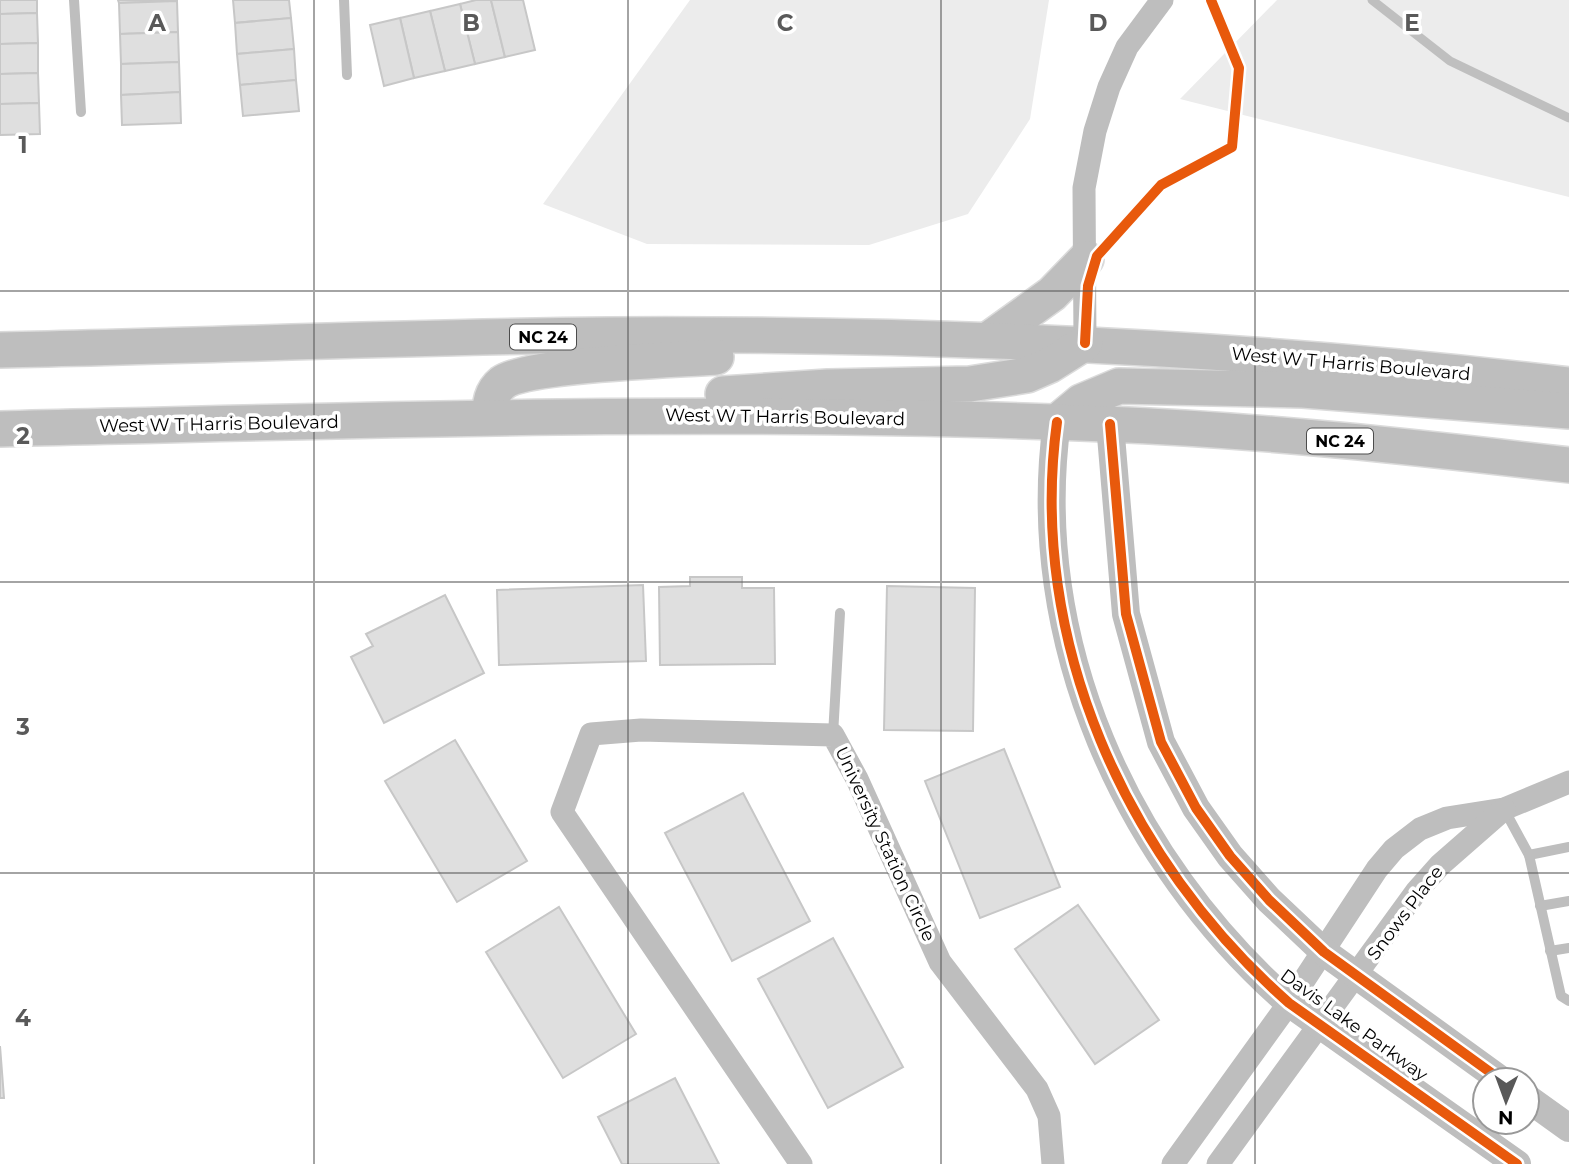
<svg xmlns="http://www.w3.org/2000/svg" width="1569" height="1164" font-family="Montserrat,sans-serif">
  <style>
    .green { fill: #ececec }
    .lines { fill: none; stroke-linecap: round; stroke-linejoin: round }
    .stream { stroke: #bfbfbf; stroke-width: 9 }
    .building { fill: #dfdfdf; stroke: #c7c7c7; stroke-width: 2 }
    .primary-casing { stroke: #dbdbdb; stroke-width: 38 }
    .service { stroke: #bebebe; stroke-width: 10 }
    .minor { stroke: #bebebe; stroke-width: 23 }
    .tertiary { stroke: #bebebe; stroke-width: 28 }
    .primary { stroke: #bebebe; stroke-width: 35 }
    .cycleway-casing { stroke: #fff; stroke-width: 15 }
    .cycleway { stroke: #e8590c; stroke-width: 10 }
    .grid { fill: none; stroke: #595959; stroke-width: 2; stroke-opacity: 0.55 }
    .labels { text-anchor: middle; stroke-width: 7; stroke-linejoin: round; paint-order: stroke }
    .shield { fill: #fff; stroke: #4c4c4c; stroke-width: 2 }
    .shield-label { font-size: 16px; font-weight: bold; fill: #000 }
    .street-label { font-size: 18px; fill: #000; stroke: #fff }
    .grid-label { font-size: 23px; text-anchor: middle; font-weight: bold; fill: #595959; stroke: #fff; stroke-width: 7; stroke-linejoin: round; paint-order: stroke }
  </style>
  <rect width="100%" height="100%" fill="#fff"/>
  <!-- green -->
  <g class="green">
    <polygon points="690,0 1049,0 1030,119 968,214 869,245 647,244 543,204"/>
    <polygon points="1277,0 1569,0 1569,197 1180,99"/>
  </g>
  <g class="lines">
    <!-- stream -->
    <polyline class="stream" points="1372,0 1450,61 1569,118"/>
  </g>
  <!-- building -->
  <g class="building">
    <polygon points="0,0 37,0 37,13 0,14"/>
    <polygon points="118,0 177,0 177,1 119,3"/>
    <polygon points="233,0 289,0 291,18 235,23"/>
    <polygon points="476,0 491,0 505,57 475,64 460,4"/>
    <polygon points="491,0 523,0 535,50 505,57"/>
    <polygon points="177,1 178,32 120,34 119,3"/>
    <polygon points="460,4 475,64 445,71 430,11"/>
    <polygon points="430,11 445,71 414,78 400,18"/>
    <polygon points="37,13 38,43 0,44 0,14"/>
    <polygon points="291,18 294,49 237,54 235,23"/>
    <polygon points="400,18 414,78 384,86 370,25"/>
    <polygon points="178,32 179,62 121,64 120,34"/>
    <polygon points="38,43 38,73 0,74 0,44"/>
    <polygon points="294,49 296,80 240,85 237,54"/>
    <polygon points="179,62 180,92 121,95 121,64"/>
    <polygon points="38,73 39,103 0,104 0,74"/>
    <polygon points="296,80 299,111 243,116 240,85"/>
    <polygon points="180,92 181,123 122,125 121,95"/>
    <polygon points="39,103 40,134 0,135 0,104"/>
    <polygon points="690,577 742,577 742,588 774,588 775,664 660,665 659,587 690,586"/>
    <polygon points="643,585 646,661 499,665 497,590"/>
    <polygon points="887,586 975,588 973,731 884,730"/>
    <polygon points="445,595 484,673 384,723 351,657 373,646 366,634"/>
    <polygon points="455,740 527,861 457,902 385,781"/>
    <polygon points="1004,749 1060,887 980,918 925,781"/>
    <polygon points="743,793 810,921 732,961 665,833"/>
    <polygon points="1078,905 1159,1020 1095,1064 1015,949"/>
    <polygon points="559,907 636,1034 563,1078 486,952"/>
    <polygon points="833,938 903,1067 828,1108 758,979"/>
    <polygon points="0,1046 4,1098 0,1098"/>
    <polygon points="675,1078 719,1164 622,1164 598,1117"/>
  </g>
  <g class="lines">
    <defs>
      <g id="primary">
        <polyline points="988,340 1052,294 1086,259"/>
        <path d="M0,350C203,346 405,337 608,335C929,333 1250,347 1569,385"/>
        <polyline points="723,394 828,387 970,384 1027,375 1050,365 1085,343"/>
        <path d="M490,417C489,405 492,391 502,383C527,364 677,360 716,357"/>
        <polyline points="1057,422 1081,402 1119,386 1303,390 1569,411"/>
        <path d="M0,429C368,420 737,408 1105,424C1260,430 1415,447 1569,465"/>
      </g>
    </defs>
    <!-- primary casing -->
    <use href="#primary" class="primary-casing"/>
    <!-- service -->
    <g class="service">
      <polyline points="74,0 81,112"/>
      <polyline points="344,0 347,75"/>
      <polyline points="833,735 840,613"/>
      <polyline points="1504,809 1529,855 1561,996 1569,1001"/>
      <polyline points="1529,855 1569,847"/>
      <polyline points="1540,906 1569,901"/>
      <polyline points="1550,951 1569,948"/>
    </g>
    <!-- minor -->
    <g class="minor">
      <polyline points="1085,343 1084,188 1095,131 1109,87 1127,47 1162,0"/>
      <polyline points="801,1164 562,812 591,734 641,730 833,735 857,779 940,962 1037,1089 1049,1116 1053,1164"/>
      <polyline points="1173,1164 1289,1003 1377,869 1394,849 1420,829 1447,818 1504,809 1569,782"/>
      <polyline points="1218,1164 1416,892 1440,865 1504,809"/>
    </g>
    <!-- tertiary -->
    <g class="tertiary">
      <path d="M1057,422C1027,640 1126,860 1289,1003L1517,1164"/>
      <polyline points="1110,424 1126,614 1161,742 1196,808 1230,856 1269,900 1324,952 1501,1080"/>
      <polyline points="1527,1098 1569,1128"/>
    </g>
    <!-- primary -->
    <use href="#primary" class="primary"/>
    <defs>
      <g id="cycleway">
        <polyline points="1085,343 1088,286 1097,256 1161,185 1232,147 1239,68 1211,0"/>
        <path d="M1057,422C1027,640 1126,860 1289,1003L1517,1164"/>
        <polyline points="1110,424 1126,614 1161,742 1196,808 1230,856 1269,900 1324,952 1501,1080"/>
      </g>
    </defs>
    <!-- cycleway casing -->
    <use href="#cycleway" class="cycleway-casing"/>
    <!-- cycleway -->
    <use href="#cycleway" class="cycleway"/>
  </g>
  <!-- grid -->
  <path class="grid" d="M314,0V1164M628,0V1164M941,0V1164M1255,0V1164M0,291H1569M0,582H1569M0,873H1569"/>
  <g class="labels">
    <!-- shield labels -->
    <g class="shield">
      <rect x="510" y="324.5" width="66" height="25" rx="5"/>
      <rect x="1307" y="428.5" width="66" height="25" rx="5"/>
    </g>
    <g class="shield-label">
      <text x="543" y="343">NC 24</text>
      <text x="1340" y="447">NC 24</text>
    </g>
    <!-- street labels -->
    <g class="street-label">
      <text transform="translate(1351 364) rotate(5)" y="6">West W T Harris Boulevard</text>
      <text transform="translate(785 417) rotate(1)" y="6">West W T Harris Boulevard</text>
      <text transform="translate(219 424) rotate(-1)" y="6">West W T Harris Boulevard</text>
      <text transform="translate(885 844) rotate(65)" y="6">University Station Circle</text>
      <text transform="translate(1405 913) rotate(-53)" y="6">Snows Place</text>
      <text transform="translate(1354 1025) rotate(36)" y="6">Davis Lake Parkway</text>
    </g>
  </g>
  <g class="grid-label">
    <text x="157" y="31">A</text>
    <text x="471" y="31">B</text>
    <text x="785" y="31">C</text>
    <text x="1098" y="31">D</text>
    <text x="1412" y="31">E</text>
    <text x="23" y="153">1</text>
    <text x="23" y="444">2</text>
    <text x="23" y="735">3</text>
    <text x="23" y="1026">4</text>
  </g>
  <!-- north arrow -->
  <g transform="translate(1506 1101) rotate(181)"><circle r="33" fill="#ffffff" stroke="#999999" stroke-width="2"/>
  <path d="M0-5L12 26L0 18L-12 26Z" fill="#595959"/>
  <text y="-10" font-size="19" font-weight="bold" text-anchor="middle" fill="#000000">N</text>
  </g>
</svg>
